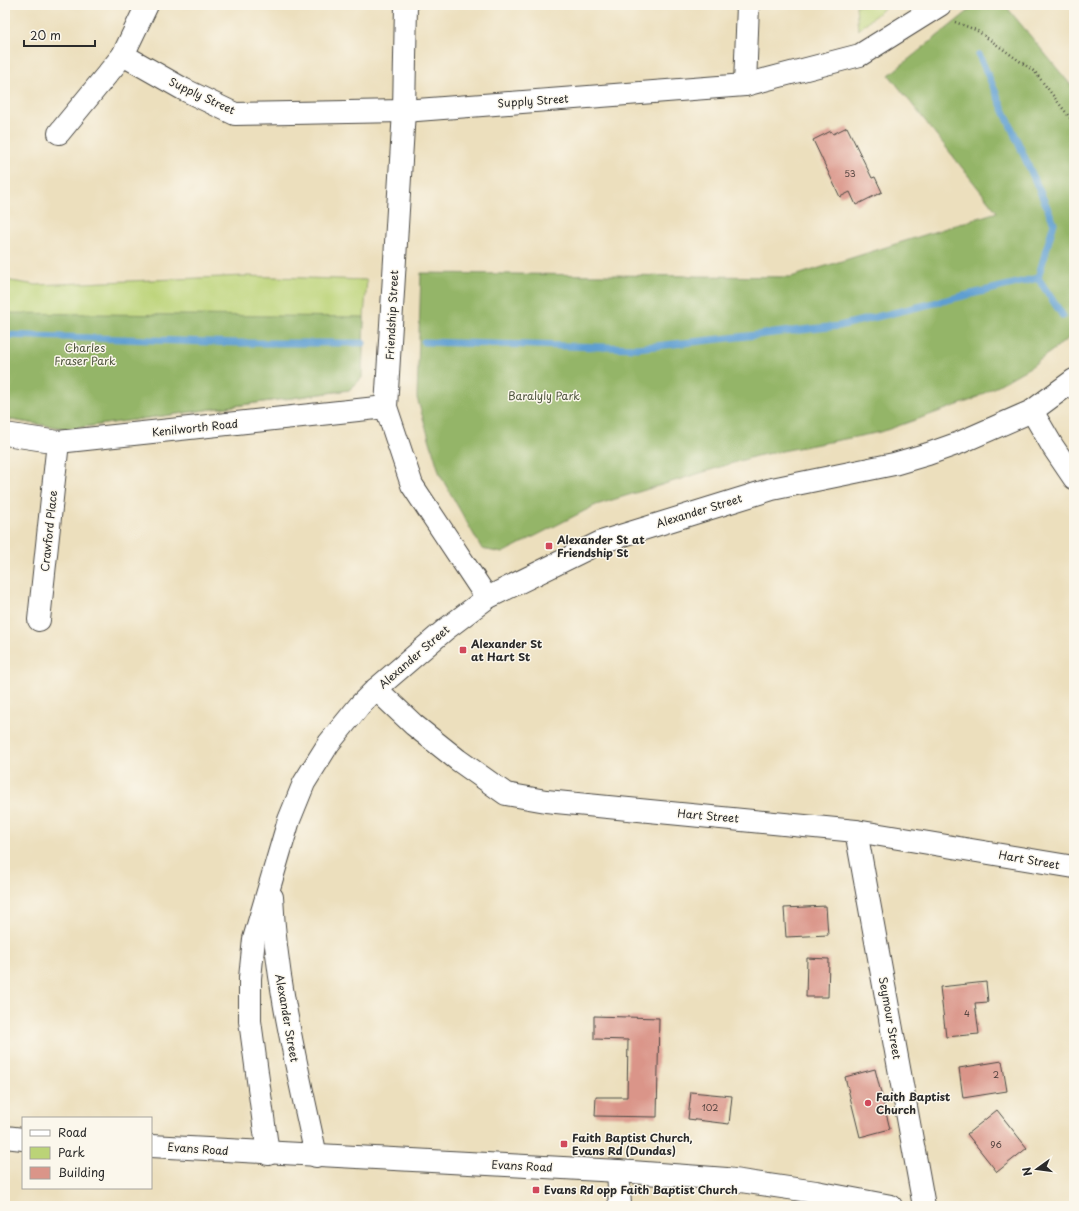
<svg xmlns="http://www.w3.org/2000/svg" width="1079" height="1211" font-family="'Playpen Sans',sans-serif">
  <style>
    .green { fill: #bbd377; stroke: #737f51 }
    .forest { fill: #94b568; stroke: #60704a }
    .lines { fill: none; stroke-linecap: round; stroke-linejoin: round }
    .stream { stroke: #5e9fd1; stroke-width: 7 }
    .building { fill: #da9589 }
    .minor-casing { stroke: #484641; stroke-width: 24 }
    .path { stroke: #484641; stroke-width: 2.5; stroke-dasharray: 1 3; stroke-linecap: butt }
    .minor { stroke: #fff; stroke-width: 22 }
    .poi-dot { fill: #d1495b; stroke: #fbf7ec; stroke-width: 1.5 }
    .labels { text-anchor: middle; stroke-width: 3; stroke-linejoin: round; paint-order: stroke }
    .number-label { font-size: 9px; fill: #574642 }
    .street-label { font-size: 11px; fill: #2b2b2b; stroke: #fbf7ec }
    .park-label { font-size: 11px; fill: #4f553e; stroke: #fbf7ec }
    .poi-label { font-size: 11px; font-weight: bold; fill: #2b2b2b; stroke: #fbf7ec; text-anchor: start }
  </style>
  <rect width="100%" height="100%" fill="#fbf7ec"/>
  <filter id="ink" filterUnits="userSpaceOnUse"><feTurbulence type="fractalNoise" baseFrequency=".025" numOctaves="2"/><feDisplacementMap in="SourceGraphic" scale="8" xChannelSelector="R" yChannelSelector="G"/><feConvolveMatrix kernelMatrix="1 2 1 2 8 2 1 2 1" color-interpolation-filters="sRGB"/></filter>
  <filter id="wash" filterUnits="userSpaceOnUse"><feTurbulence type="fractalNoise" baseFrequency=".012" numOctaves="4" result="noise"/><feDisplacementMap in="SourceGraphic" scale="16" xChannelSelector="R" yChannelSelector="G"/><feGaussianBlur stdDeviation="0.9" result="paint"/><feColorMatrix in="noise" values="0 0 0 0 0 0 0 0 0 0 0 0 0 0 0 0 0 1.4 0 .05"/><feComposite in="paint" operator="in"/></filter>
  <g filter="url(#wash)">
    <rect width="100%" height="100%" fill="#ecdfbd"/>
    <!-- green -->
    <g class="green">
      <polygon points="856,5 888,5 858,30"/>
      <polygon points="245,276 367,280 364,317 362,378 349,390 69,429 5,419 5,280 36,285"/>
    </g>
    <!-- forest -->
    <g class="forest">
      <polygon points="976,5 1005,5 1074,89 1074,334 1032,366 972,400 881,432 756,456 596,505 502,553 482,549 440,475 417,398 421,273 791,277 997,212 889,75"/>
      <polygon points="5,313 364,317 362,378 349,390 69,429 5,419"/>
    </g>
    <g class="lines">
      <!-- stream -->
      <g class="stream">
        <polyline points="979,55 1054,223 1038,278"/>
        <polyline points="5,335 239,343 363,343"/>
        <polyline points="424,342 637,348 839,326 1038,278 1063,316"/>
      </g>
    </g>
    <g id="blocks">
      <!-- building -->
      <g class="building">
        <polygon points="847,127 872,178 875,177 882,192 856,205 850,192 840,197 813,140 831,131 833,134"/>
        <polygon points="826,906 828,935 786,937 784,908"/>
        <polygon points="807,958 829,959 828,997 806,997"/>
        <polygon points="986,982 988,1002 975,1003 979,1034 946,1037 940,987"/>
        <polygon points="594,1016 659,1018 657,1117 595,1116 596,1097 627,1097 628,1040 594,1039"/>
        <polygon points="1002,1061 1007,1091 963,1098 959,1068"/>
        <polygon points="875,1069 890,1129 860,1137 845,1077"/>
        <polygon points="691,1092 732,1096 729,1124 688,1119"/>
        <polygon points="997,1110 1027,1148 997,1172 967,1134"/>
      </g>
    </g>
  </g>
  <g filter="url(#ink)">
    <use href="#blocks" fill-opacity="0" stroke="#484641" stroke-width="1"/>
    <g class="lines">
      <defs>
        <g id="minor">
          <polyline points="406,5 404,111 386,407 412,485 487,598"/>
          <polyline points="123,55 183,89 235,114 404,111 745,85 860,55 940,5"/>
          <polyline points="745,85 748,5"/>
          <polyline points="59,133 123,55 147,5"/>
          <polyline points="1032,411 1053,447 1074,478"/>
          <polyline points="5,434 58,442 386,407"/>
          <polyline points="39,620 58,442"/>
          <polyline points="376,689 414,725 458,760 506,794 546,801 856,831 1074,867"/>
          <polyline points="856,831 924,1206"/>
          <path d="M272,897C276,985 298,1070 316,1156"/>
          <polyline points="5,1137 23,1139"/>
          <polyline points="151,1146 618,1171 727,1179 816,1192 891,1206"/>
          <polyline points="268,1154 250,1021 250,978 254,939 289,820 304,783 329,743 360,705 376,689 446,629 487,598 601,542 772,489 894,464 928,454 959,443 1032,411 1074,380"/>
          <polyline points="618,1171 620,1206"/>
        </g>
      </defs>
      <!-- minor casing -->
      <use href="#minor" class="minor-casing"/>
      <!-- path -->
      <polyline class="path" points="955,22 976,30 1035,72 1074,123"/>
      <!-- minor -->
      <use href="#minor" class="minor"/>
    </g>
  </g>
  <!-- markers -->
  <g class="poi-dot">
    <rect x="545" y="542" width="8" height="8" rx="2"/>
    <rect x="459" y="646" width="8" height="8" rx="2"/>
    <circle cx="868" cy="1103" r="4"/>
    <rect x="560" y="1140" width="8" height="8" rx="2"/>
    <rect x="532" y="1186" width="8" height="8" rx="2"/>
  </g>
  <g class="labels">
    <!-- number labels -->
    <g class="number-label">
      <text x="850" y="177">53</text>
      <text x="967" y="1017">4</text>
      <text x="996" y="1078">2</text>
      <text x="710" y="1111">102</text>
      <text x="996" y="1148">96</text>
    </g>
    <!-- street labels -->
    <g class="street-label">
      <text transform="translate(202 96) rotate(25)" y="4">Supply Street</text>
      <text transform="translate(533 101) rotate(-4)" y="4">Supply Street</text>
      <text transform="translate(392 315) rotate(-87)" y="4">Friendship Street</text>
      <text transform="translate(195 428) rotate(-6)" y="4">Kenilworth Road</text>
      <text transform="translate(699 511) rotate(-17)" y="4">Alexander Street</text>
      <text transform="translate(49 531) rotate(-84)" y="4">Crawford Place</text>
      <text transform="translate(414 657) rotate(-41)" y="4">Alexander Street</text>
      <text transform="translate(708 816) rotate(5)" y="4">Hart Street</text>
      <text transform="translate(1029 860) rotate(10)" y="4">Hart Street</text>
      <text transform="translate(287 1018) rotate(80)" y="4">Alexander Street</text>
      <text transform="translate(890 1018) rotate(80)" y="4">Seymour Street</text>
      <text transform="translate(198 1149) rotate(4)" y="4">Evans Road</text>
      <text transform="translate(522 1166) rotate(3)" y="4">Evans Road</text>
    </g>
    <!-- park labels -->
    <g class="park-label">
      <text x="85" y="352">Charles<tspan x="85" dy="13">Fraser Park</tspan></text>
      <text x="544" y="400">Baralyly Park</text>
    </g>
    <!-- poi labels -->
    <g class="poi-label">
      <text x="557" y="544">Alexander St at<tspan x="557" dy="13">Friendship St</tspan></text>
      <text x="471" y="648">Alexander St<tspan x="471" dy="13">at Hart St</tspan></text>
      <text x="876" y="1101">Faith Baptist<tspan x="876" dy="13">Church</tspan></text>
      <text x="572" y="1142">Faith Baptist Church,<tspan x="572" dy="13">Evans Rd (Dundas)</tspan></text>
      <text x="544" y="1194">Evans Rd opp Faith Baptist Church</text>
    </g>
  </g>
  <!-- margin -->
  <rect width="1079" height="1211" fill="none" stroke="#fbf7ec" stroke-width="20"/>
  <!-- legend -->
  <rect x="22" y="1117" width="130" height="72" fill="#fbf7ec" stroke="#a8a59f"/>
  <rect x="30" y="1130" width="20" height="6" fill="#ffffff" stroke="#a8a59f"/>
  <text x="58" y="1137" font-size="12" fill="#2b2b2b">Road</text>
  <rect x="30" y="1147" width="20" height="12" fill="#bbd377" stroke="#a8a59f"/>
  <text x="58" y="1157" font-size="12" fill="#2b2b2b">Park</text>
  <rect x="30" y="1167" width="20" height="12" fill="#da9589" stroke="#a8a59f"/>
  <text x="58" y="1177" font-size="12" fill="#2b2b2b">Building</text>
  <!-- north arrow -->
  <g transform="translate(1037 1169) rotate(256)" stroke="#fbf7ec" stroke-width="3" paint-order="stroke">
  <path d="M0-3L7 15L0 10L-7 15Z" fill="#2b2b2b"/>
  <text y="-6" font-size="11" font-weight="bold" text-anchor="middle" fill="#2b2b2b">N</text>
  </g>
  <!-- scale -->
  <path d="M24 40v6h71v-6" fill="none" stroke="#2b2b2b" stroke-width="2"/>
  <text x="30" y="40" font-size="12" fill="#2b2b2b" stroke="#fbf7ec" stroke-width="3" paint-order="stroke">20 m</text>
</svg>
